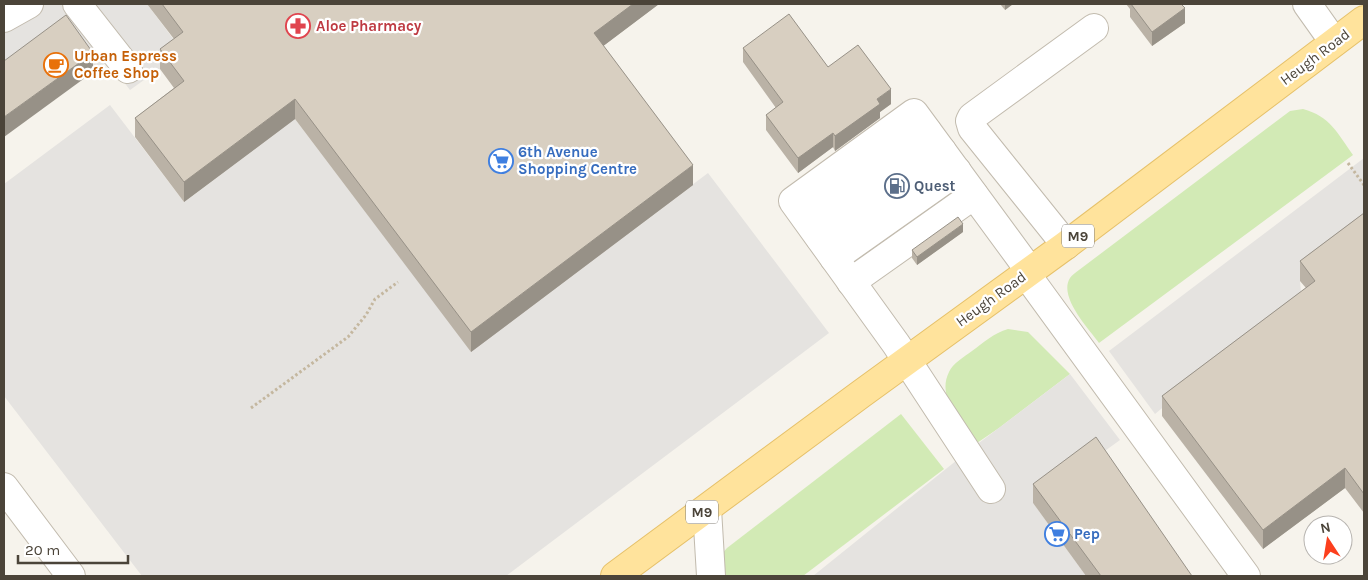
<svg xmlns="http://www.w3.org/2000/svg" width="1368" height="580" font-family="Karla,sans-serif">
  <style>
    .green { fill: #d2eab5 }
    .parking { fill: #e5e3e0 }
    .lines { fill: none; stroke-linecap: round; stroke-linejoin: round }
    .minor-casing { stroke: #c2bbae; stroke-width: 30 }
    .major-casing { stroke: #e6c16a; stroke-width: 30 }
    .path { stroke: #c4b79f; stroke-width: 3; stroke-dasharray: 2.5 2.5; stroke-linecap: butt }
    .minor { stroke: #fff; stroke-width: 28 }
    .major { stroke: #ffe39c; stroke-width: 28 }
    .wall { fill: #bab2a6 }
    .shaded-wall { fill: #979187 }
    .building { fill: #d8cfc1; stroke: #979187 }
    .labels { text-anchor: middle; stroke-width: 4.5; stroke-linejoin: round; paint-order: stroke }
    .shield { fill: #fff; stroke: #817c74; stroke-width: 1 }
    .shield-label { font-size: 14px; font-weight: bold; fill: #4b4439 }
    .health-label { font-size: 15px; font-weight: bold; fill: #be3a42; stroke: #fff; text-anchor: start }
    .food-label { font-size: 15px; font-weight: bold; fill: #c56008; stroke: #fff; text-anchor: start }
    .street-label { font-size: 15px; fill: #4b4439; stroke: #fff }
    .shop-label { font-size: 15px; font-weight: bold; fill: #366cbe; stroke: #fff; text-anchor: start }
    .service-label { font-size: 15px; font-weight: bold; fill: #4e5e75; stroke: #fff; text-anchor: start }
  </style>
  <rect width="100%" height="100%" fill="#f6f3ec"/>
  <!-- green -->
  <g class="green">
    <path d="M1303,109C1330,116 1338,134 1353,155L1099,343C1089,329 1058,297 1070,278C1072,275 1076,272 1079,270L1290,111Z"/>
    <path d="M1008,329L1028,332L1070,374L999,428L977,443C962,423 936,398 949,372C953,363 964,357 972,351C983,343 994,333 1008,329Z"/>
    <polygon points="901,414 944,469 803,576 715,576 720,556 727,548"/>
  </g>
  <!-- parking -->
  <g class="parking">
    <polygon points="4,4 147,4 183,52 130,90 108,61 93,72 66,35 4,81"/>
    <polygon points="110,105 184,202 295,119 471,351 708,173 829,333 506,576 142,576 4,396 4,184"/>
    <polygon points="1364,158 1364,232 1300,281 1302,303 1173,399 1155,414 1109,351"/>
    <polygon points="1070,374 1120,440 1033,503 1086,576 813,576 967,452"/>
  </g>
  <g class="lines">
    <defs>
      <g id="minor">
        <polyline points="77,4 128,69"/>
        <polyline points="1307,4 1334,42"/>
        <polyline points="4,18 29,4"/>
        <polyline points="806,218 927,131"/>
        <polyline points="820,238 942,151"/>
        <polyline points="1066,245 972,128 970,121 972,117 1094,28"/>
        <polyline points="834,258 957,171"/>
        <polyline points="1026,274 1246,576"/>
        <polyline points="851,282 974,195"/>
        <polyline points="4,487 71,576"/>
        <polyline points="991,489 896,344 793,201 914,113 1030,271"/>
        <polyline points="707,509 711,576"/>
      </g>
      <polyline id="major" points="615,576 861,394 1066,245 1364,20"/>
    </defs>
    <!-- minor casing -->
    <use href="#minor" class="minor-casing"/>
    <!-- major casing -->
    <use href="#major" class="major-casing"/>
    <!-- path -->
    <g class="path">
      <polyline points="1348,163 1364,185"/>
      <polyline points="251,408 348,337 366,315 375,299 398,282"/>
    </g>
    <!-- minor -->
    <use href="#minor" class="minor"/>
    <!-- major -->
    <use href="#major" class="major"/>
  </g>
  <!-- wall -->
  <g class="wall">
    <polygon points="147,4 659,4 603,46 693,185 471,352 295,119 184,202 135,137 135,118 174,88 160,69 160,49 174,39"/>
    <polygon points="1000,4 1013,4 1005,10"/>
    <polygon points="1126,4 1181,4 1185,23 1152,46 1130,17 1130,9"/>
    <polygon points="743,48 891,104 880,112 880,118 835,151 833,147 798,173 766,130 766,115 776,108 743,62"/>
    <polygon points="1364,213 1364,513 1345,488 1263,549 1162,416 1162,396 1306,288 1300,281 1300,261"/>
    <polygon points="963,232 917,265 912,258 912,250"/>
    <polygon points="1033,484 1192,576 1086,576 1033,503"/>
  </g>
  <!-- shaded-wall -->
  <g class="shaded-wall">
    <polygon points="633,4 659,4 594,53 594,33"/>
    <polygon points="1005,4 1013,4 1005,10"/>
    <polygon points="1185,8 1185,23 1152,46 1152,32"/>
    <polygon points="93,53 93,72 4,137 4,117"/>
    <polygon points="891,89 891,104 880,112 880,118 835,151 835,136 877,99"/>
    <polygon points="295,99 295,119 184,202 184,182"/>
    <polygon points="833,133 833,147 798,173 798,158"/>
    <polygon points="693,165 693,185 471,352 471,332"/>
    <polygon points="963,224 963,232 917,265 917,257"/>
    <polygon points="1345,468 1345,488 1263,549 1263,530"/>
  </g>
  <!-- building -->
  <g class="building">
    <polygon points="162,4 633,4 594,33 693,165 471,332 295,99 184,182 135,118 184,81 160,49 183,32"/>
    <polygon points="1131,4 1181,4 1185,8 1152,32"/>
    <polygon points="789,14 828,67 858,45 891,89 877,99 880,104 835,136 833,133 798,158 766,115 783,102 743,48"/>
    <polygon points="66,15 93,53 4,117 4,61"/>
    <polygon points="1364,213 1364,494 1345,468 1263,530 1162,396 1315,281 1300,261"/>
    <polygon points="958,217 963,224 917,257 912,250"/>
    <polygon points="1096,437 1192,576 1101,576 1033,484"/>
  </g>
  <!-- icons -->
  <defs>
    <symbol id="pharmacy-ring" viewBox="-11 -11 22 22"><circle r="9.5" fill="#fff" stroke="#e0444e" stroke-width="1.5"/><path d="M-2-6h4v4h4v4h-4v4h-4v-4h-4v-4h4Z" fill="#e0444e"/></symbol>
    <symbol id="cafe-ring" viewBox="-11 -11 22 22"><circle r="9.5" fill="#fff" stroke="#e8710a" stroke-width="1.5"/><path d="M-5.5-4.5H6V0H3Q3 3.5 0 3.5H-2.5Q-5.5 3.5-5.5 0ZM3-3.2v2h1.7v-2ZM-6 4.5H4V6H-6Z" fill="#e8710a"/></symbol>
    <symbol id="supermarket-ring" viewBox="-11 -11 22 22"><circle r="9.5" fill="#fff" stroke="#3f7fe0" stroke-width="1.5"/><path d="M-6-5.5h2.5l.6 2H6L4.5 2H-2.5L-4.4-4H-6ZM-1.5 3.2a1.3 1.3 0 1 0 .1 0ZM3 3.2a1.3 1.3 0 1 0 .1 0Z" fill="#3f7fe0"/></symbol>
    <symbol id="fuel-ring" viewBox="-11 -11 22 22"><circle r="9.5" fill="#fff" stroke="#5c6f8a" stroke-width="1.5"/><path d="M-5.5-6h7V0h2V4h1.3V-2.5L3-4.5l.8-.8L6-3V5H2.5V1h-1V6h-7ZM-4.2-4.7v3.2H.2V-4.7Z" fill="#5c6f8a"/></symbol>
  </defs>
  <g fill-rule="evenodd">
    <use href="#pharmacy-ring" x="284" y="12" width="28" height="28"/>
    <use href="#cafe-ring" x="42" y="51" width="28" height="28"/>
    <use href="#supermarket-ring" x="487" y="147" width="28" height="28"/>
    <use href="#fuel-ring" x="883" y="172" width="28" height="28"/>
    <use href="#supermarket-ring" x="1043" y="520" width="28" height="28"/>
  </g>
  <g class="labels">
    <!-- shield labels -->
    <g class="shield">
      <rect x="1062" y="224.5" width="32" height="23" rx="4"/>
      <rect x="686" y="500.5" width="32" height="23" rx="4"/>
    </g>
    <g class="shield-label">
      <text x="1078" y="241">M9</text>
      <text x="702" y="517">M9</text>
    </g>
    <!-- health labels -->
    <g class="health-label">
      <text x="316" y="31">Aloe Pharmacy</text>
    </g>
    <!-- food labels -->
    <g class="food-label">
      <text x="74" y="61">Urban Espress<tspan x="74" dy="17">Coffee Shop</tspan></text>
    </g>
    <!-- street labels -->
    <g class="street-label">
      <text transform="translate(1315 57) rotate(-37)" y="5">Heugh Road</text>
      <text transform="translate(991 299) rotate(-36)" y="5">Heugh Road</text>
    </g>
    <!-- shop labels -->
    <g class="shop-label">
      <text x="518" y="157">6th Avenue<tspan x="518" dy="17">Shopping Centre</tspan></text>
      <text x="1074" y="539">Pep</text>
    </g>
    <!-- service labels -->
    <g class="service-label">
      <text x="914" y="191">Quest</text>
    </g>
  </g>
  <!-- border -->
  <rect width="1368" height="580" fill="none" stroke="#4b4439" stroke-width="10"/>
  <!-- north arrow -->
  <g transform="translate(1328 540) rotate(348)"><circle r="24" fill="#ffffff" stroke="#b7b4b0"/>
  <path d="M0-4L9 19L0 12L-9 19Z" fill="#fc3f1d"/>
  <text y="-8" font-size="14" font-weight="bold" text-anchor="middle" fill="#4b4439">N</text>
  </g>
  <!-- scale -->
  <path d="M18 555v8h110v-8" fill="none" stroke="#4b4439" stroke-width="2.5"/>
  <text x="25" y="555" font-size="15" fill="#4b4439" stroke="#ffffff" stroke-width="4" paint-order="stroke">20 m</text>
</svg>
